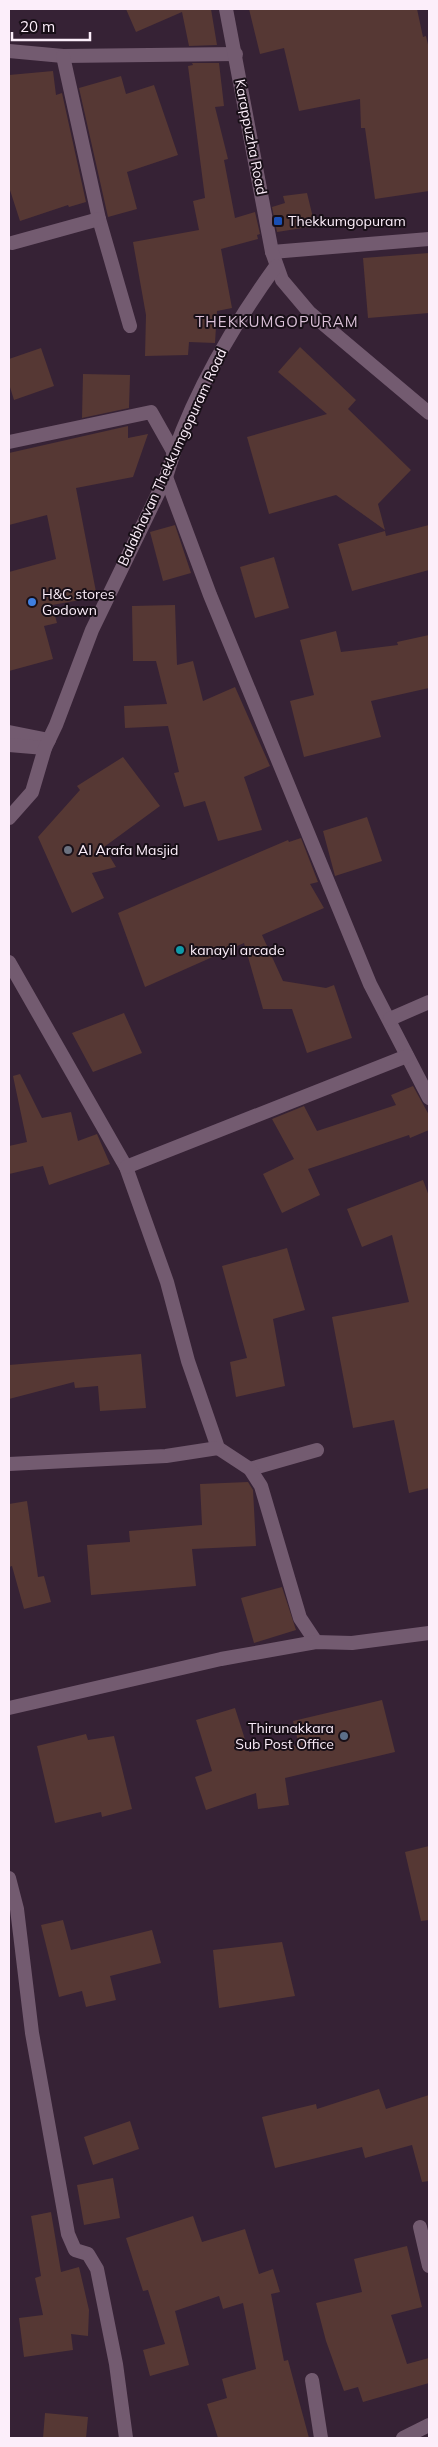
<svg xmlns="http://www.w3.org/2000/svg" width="438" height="2447" font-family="Mulish,sans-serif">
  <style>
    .building { fill: #563834 }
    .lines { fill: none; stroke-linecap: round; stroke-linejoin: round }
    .service { stroke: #735b70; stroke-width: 14 }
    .minor { stroke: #735b70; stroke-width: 14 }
    .secondary { stroke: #735b70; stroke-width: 14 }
    .transit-dot { fill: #1a4fb4; stroke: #180f17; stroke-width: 2 }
    .shop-dot { fill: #3f7fe0; stroke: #180f17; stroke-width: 2 }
    .worship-dot { fill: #6b7280; stroke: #180f17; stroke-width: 2 }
    .culture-dot { fill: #0f9aa8; stroke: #180f17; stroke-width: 2 }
    .service-dot { fill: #5c6f8a; stroke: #180f17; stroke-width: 2 }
    .labels { text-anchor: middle; stroke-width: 4; stroke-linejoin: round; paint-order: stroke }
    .street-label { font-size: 14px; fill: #fceefa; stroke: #180f17 }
    .poi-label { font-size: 14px; fill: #fceefa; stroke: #180f17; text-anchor: start }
    .neighbourhood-label { font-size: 15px; letter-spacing: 1px; fill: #dbc1d8; stroke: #180f17 }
  </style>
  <rect width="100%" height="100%" fill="#362235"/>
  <!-- building -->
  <g class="building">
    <polygon points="126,9 211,9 217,45 189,46 182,12 136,32"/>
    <polygon points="249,9 417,9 423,37 426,36 429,49 429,191 375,199 365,128 361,128 360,99 299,111 284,48 260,54"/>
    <polygon points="192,63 219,63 224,106 215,107 228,159 224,160 235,218 255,212 260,234 257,235 258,239 221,249 232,308 217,311 215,343 189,342 188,355 145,356 146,315 133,242 199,230 193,201 205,198 188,66 193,65"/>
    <polygon points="53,71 56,95 62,93 86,202 69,207 68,205 20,221 9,187 9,75"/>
    <polygon points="121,76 126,94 154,85 178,155 127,172 137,209 108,217 79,88"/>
    <polygon points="307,193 315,226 277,232 272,207 285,203 283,196"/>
    <polygon points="429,253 429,313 368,318 363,258"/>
    <polygon points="300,347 356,400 348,409 411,470 378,504 385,530 336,495 269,514 247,437 327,414 278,372"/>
    <polygon points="41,348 54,386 14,400 9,384 9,359"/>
    <polygon points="83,374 130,375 129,408 82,418"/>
    <polygon points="128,426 128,438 148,434 133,477 76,488 97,597 52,605 57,623 44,626 53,659 9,671 9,572 56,559 47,515 9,525 9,453"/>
    <polygon points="175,525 191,573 163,581 150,532"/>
    <polygon points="429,525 429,570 352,591 338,544 385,531 386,536"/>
    <polygon points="274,557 289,608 255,618 240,567"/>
    <polygon points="175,605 177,665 193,661 203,701 235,687 270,766 244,777 262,830 218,841 205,801 184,807 174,773 179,772 168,726 125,728 124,706 167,704 156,661 133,661 132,606"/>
    <polygon points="336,631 341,652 398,645 397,642 429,635 429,688 371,701 381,737 304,757 290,701 314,695 300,640"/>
    <polygon points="123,757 160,806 104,847 116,867 92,873 104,898 72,913 38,837 80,790 77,786"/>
    <polygon points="367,817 382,861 335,876 323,831"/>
    <polygon points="301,838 318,882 310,884 324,908 262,935 283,981 326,988 334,985 352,1038 307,1053 292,1009 263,1009 244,943 145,987 118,913 288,840 289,842"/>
    <polygon points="124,1013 142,1053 93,1072 72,1033"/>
    <polygon points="20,1074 42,1118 71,1112 78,1141 97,1134 110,1164 49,1185 43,1166 9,1174 9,1146 27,1142 13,1076"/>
    <polygon points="413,1086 429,1115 429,1130 410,1138 409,1135 308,1169 320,1195 282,1213 263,1174 294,1159 272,1119 304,1106 317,1131 396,1105 391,1095"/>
    <polygon points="423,1180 429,1196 429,1488 409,1493 394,1420 353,1428 332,1317 409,1302 392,1235 362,1247 347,1209"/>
    <polygon points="287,1248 305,1310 273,1319 285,1386 236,1397 230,1362 247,1358 222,1266"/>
    <polygon points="141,1354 146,1408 100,1411 98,1386 75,1388 74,1382 9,1399 9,1365"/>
    <polygon points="248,1482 253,1490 256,1546 192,1549 196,1586 91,1595 87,1545 130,1542 129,1531 202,1525 200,1484"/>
    <polygon points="27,1501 38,1577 44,1576 51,1602 24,1609 12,1566 9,1567 9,1504"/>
    <polygon points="282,1587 296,1630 254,1643 241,1598"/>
    <polygon points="382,1700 395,1752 285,1778 289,1805 258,1809 256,1793 206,1810 195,1777 212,1771 196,1720 235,1708 249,1752 299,1745 293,1721"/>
    <polygon points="86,1734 88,1740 114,1736 132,1809 102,1817 101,1812 55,1823 37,1746"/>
    <polygon points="429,1846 429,1920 421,1921 405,1852"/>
    <polygon points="63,1920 71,1950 152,1930 161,1963 110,1976 116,2000 86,2007 82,1991 59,1997 41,1925"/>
    <polygon points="282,1942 295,1996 219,2008 213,1950"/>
    <polygon points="379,2089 386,2109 429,2095 429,2181 422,2182 412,2145 365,2158 362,2147 275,2168 262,2117 316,2104 317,2109"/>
    <polygon points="130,2121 139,2149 93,2165 84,2137"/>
    <polygon points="113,2178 120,2218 84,2225 77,2185"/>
    <polygon points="51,2212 61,2272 79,2267 89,2310 88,2336 71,2334 73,2350 24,2357 19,2318 43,2315 35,2278 41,2276 31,2216"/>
    <polygon points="193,2216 202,2242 245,2229 259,2274 273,2269 280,2292 271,2294 284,2361 288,2360 309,2438 218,2438 207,2404 227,2398 222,2379 256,2369 243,2303 223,2309 219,2296 175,2311 189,2365 150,2376 143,2350 165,2344 148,2290 143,2291 126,2238"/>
    <polygon points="407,2246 422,2307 391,2315 407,2364 429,2358 429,2383 363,2402 358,2387 344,2391 326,2341 316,2303 362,2292 354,2259"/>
    <polygon points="45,2413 88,2417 86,2438 43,2438"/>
  </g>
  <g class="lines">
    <!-- service -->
    <g class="service">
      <polyline points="9,732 49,740"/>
      <polyline points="250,1469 317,1450"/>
    </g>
    <!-- minor -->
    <g class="minor">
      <polyline points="9,51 63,56 236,54"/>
      <polyline points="63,56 99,219 130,326"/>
      <polyline points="12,243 99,219"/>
      <polyline points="272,252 429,239"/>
      <polyline points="9,442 151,412 173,451"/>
      <polyline points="166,477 210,595 370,984 429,1098"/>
      <polyline points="9,745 45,748"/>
      <polyline points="9,962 126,1167 167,1282 188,1361 218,1448 250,1469 261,1486 300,1618 316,1642"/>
      <polyline points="390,1019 429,1002"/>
      <polyline points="126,1167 407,1056"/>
      <polyline points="9,1464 166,1456 218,1448"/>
      <polyline points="9,1708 221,1659 316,1642 352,1643 429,1633"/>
      <polyline points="9,1878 17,1909 32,2033 68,2234 75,2250 88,2254 97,2269 116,2364 126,2438"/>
      <polyline points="420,2227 429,2266"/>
      <polyline points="312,2380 321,2438"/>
      <polyline points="403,2438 429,2425"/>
    </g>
    <!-- secondary -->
    <g class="secondary">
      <polyline points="226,9 272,252 282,280 309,312 429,413"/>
      <path d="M9,818L32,792L45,748L56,725L92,630L166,477C189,400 229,331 276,266"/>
    </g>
  </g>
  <!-- markers -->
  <rect class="transit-dot" x="273" y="216" width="10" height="10" rx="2.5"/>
  <circle class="shop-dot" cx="32" cy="602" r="5"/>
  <circle class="worship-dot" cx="68" cy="850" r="5"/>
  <circle class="culture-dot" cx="180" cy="950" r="5"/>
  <circle class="service-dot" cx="344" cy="1736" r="5"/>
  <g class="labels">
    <!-- street labels -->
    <g class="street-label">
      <text transform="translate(251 137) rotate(79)" y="5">Karappuzha Road</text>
      <text transform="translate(172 457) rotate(-65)" y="5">Balabhavan Thekkumgopuram Road</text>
    </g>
    <!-- poi labels -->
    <g class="poi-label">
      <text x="288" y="226">Thekkumgopuram</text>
      <text x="42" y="599">H&amp;C stores<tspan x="42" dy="16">Godown</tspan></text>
      <text x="78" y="855">AI Arafa Masjid</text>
      <text x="190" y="955">kanayil arcade</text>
      <text x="334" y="1733" text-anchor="end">Thirunakkara<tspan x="334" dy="16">Sub Post Office</tspan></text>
    </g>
    <!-- neighbourhood labels -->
    <g class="neighbourhood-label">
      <text x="277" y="327">THEKKUMGOPURAM</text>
    </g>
  </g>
  <!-- border -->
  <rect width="438" height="2447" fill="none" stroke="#fceefa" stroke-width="20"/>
  <!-- scale -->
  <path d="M12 32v8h78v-8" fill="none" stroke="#fceefa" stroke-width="2.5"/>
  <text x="20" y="32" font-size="15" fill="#fceefa" stroke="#180f17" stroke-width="4" paint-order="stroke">20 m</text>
</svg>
